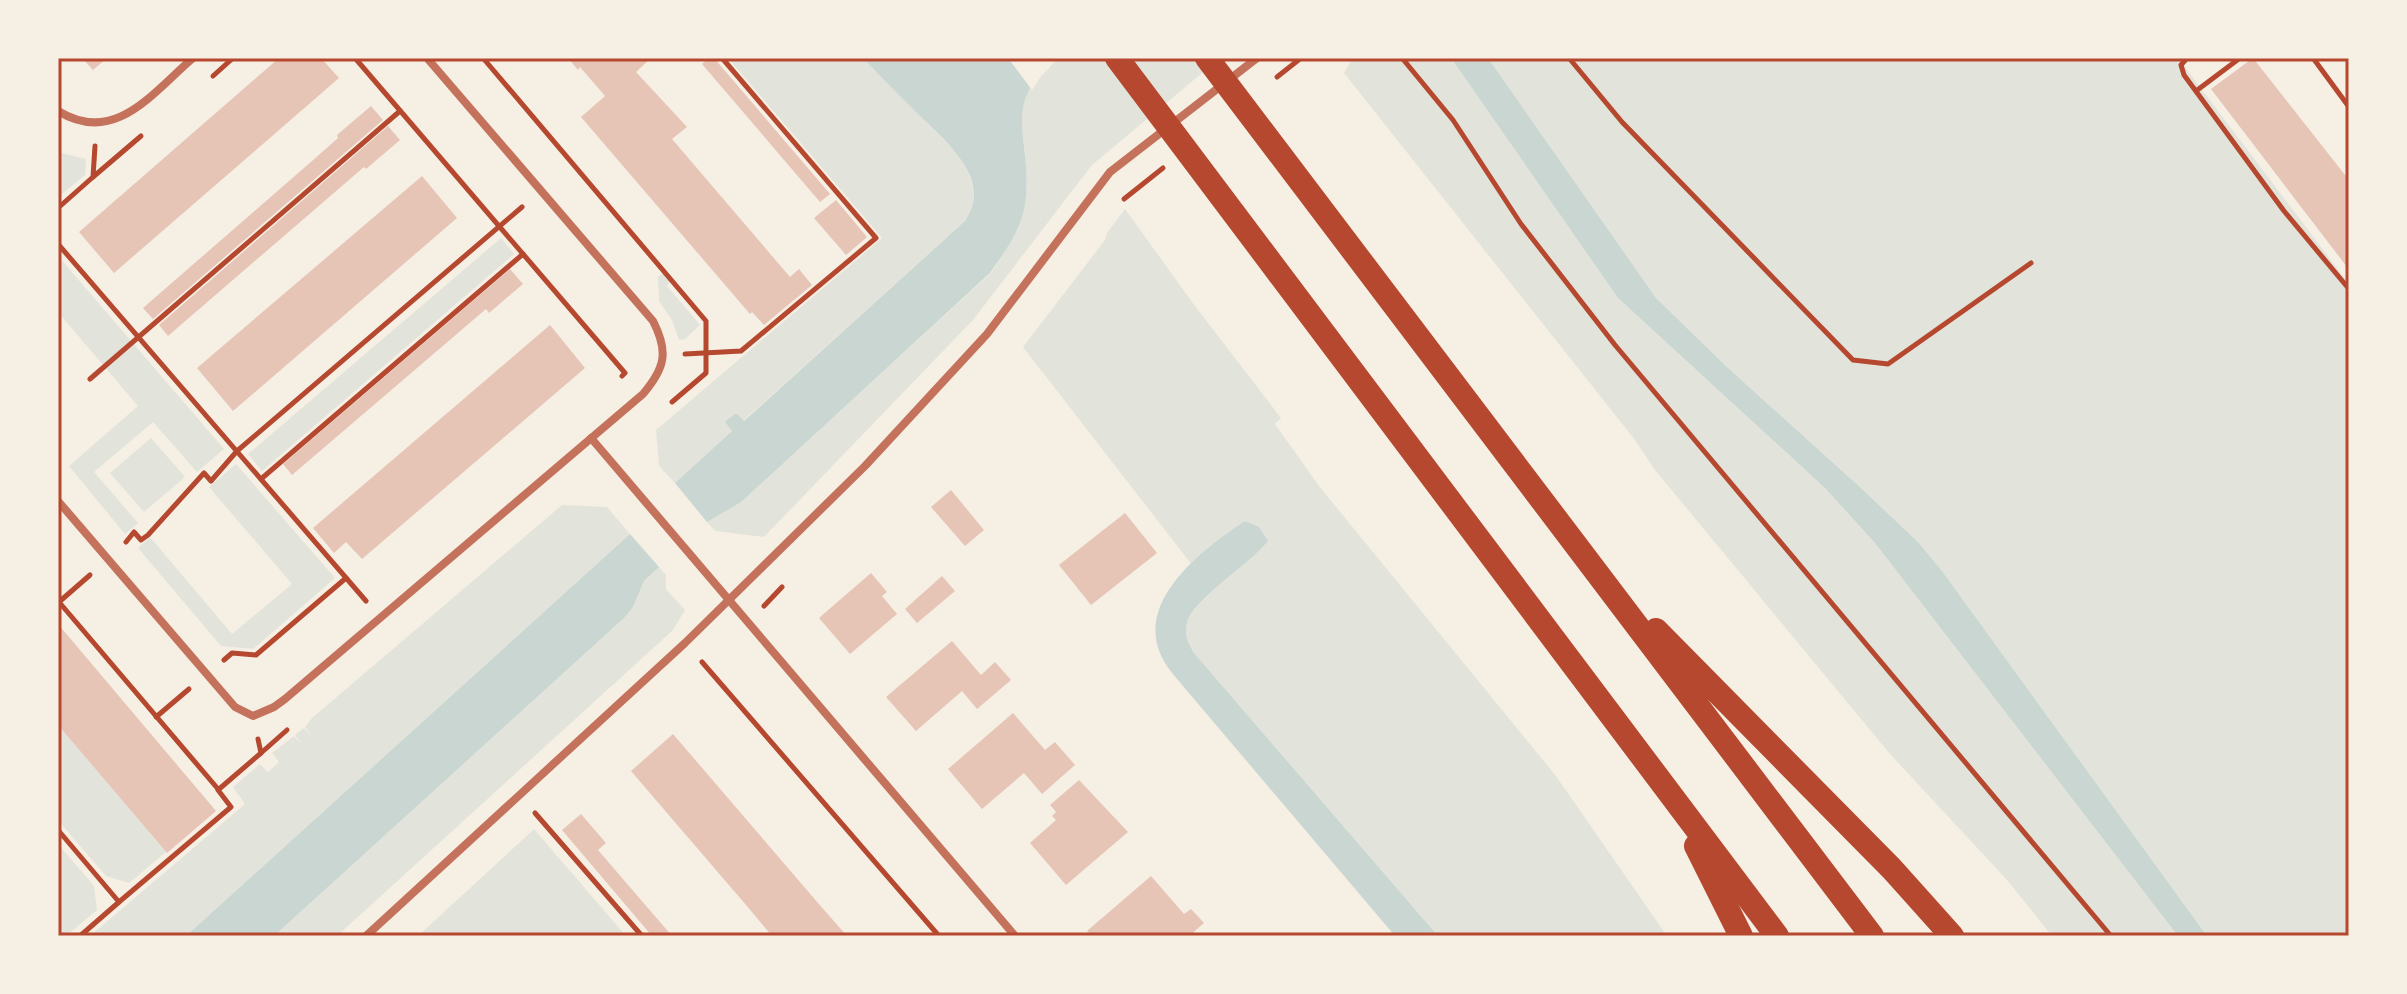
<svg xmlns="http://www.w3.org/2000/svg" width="2407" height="994" font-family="'Asap Condensed',sans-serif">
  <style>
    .green { fill: #e2e4dc }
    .water { fill: #c9d6d2 }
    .pier { fill: #f6efe4 }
    .building { fill: #e6c5b7 }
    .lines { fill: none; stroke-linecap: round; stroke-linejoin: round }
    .path { stroke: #b5482f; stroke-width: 5 }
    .minor { stroke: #c5725c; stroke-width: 8 }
    .motorway { stroke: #b5482f; stroke-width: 24 }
    .neatline { fill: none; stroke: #b5482f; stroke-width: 3 }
  </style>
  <rect width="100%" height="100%" fill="#f6efe4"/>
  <!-- green -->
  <g class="green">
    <path d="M728,58H863L960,156C972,178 980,199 965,221L743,421L736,413L726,423L733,430L675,483L659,466L656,430L882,238Z"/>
    <path d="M1054,58H1220L1092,165L973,320L764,537L715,531L707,522L741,501L991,273C1007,249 1024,226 1026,195C1031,133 1001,110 1054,58Z"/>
    <polygon points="1353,58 1451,58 1618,298 1825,488 1875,543 2178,936 2052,936 2007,880 1890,754 1655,470 1635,440 1344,73"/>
    <polygon points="1488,58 2178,58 2349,284 2349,936 2207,936 1942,571 1918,542 1862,489 1727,367 1656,298"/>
    <polygon points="58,152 86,159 85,175 58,197"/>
    <path d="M1125,209L1195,306L1281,418L1275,424L1319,486L1556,776L1667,936H1438L1194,653C1188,643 1184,635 1187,623C1192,600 1250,564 1268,541L1245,521L1224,536L1192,565L1023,347L1105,240L1107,233Z"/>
    <polygon points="501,238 514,254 262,471 248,454"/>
    <polygon points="58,256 224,449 197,472 153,422 94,472 138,523 125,534 69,466 138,406 58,312"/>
    <polygon points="663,273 670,282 667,286 700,325 685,339 679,340 672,320 659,301 658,277"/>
    <polygon points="151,438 185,477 144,512 110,473"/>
    <polygon points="236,464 335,578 253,649 221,646 138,548 150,537 232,634 292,584 209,487"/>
    <polygon points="562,505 607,507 630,534 186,936 90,936 245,804 233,787 260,764 268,772 279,762 272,753 294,736 302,745 295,735 304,728 312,736 305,727 312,718"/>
    <polygon points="659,567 666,575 666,589 685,610 673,630 337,936 274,936 624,618 633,607 644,581"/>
    <polygon points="58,725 166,852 129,883 106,876 58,820"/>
    <polygon points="534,829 626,936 418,936"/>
    <polygon points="58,844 94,886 97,910 66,936 58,936"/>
  </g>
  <!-- water -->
  <g class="water">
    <path d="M863,58H1054C1001,110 1031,133 1026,196C1024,226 1007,249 990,273L741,502L707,522L675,483L732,431L725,422L736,413L744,421L965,221C994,178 944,140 916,112C898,94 880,76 863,58Z"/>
    <polygon points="1451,58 1488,58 1656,298 1727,367 1862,489 1918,542 1942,571 2207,936 2178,936 1875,543 1825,488 1618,298"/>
    <path d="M1245,521L1259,527L1268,541C1250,564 1192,600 1187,623C1184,635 1188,643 1194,653L1438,936H1395L1172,673C1122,611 1197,553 1245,521Z"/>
    <polygon points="630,534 659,567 644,581 633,607 624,618 274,936 186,936"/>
  </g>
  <!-- pier -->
  <polygon class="pier" points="1008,58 1058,58 1039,79 1032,90"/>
  <!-- building -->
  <g class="building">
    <polygon points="82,58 107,58 93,70"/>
    <polygon points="279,58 321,58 339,78 114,273 79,232"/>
    <polygon points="568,58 651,58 636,72 687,127 672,139 790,277 799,269 812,285 764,325 752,312 750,314 581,117 605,96 580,67 578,70"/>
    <polygon points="709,58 714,58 830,194 820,202 702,64"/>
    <polygon points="2253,58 2349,180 2349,265 2347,267 2211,89"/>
    <polygon points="371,106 383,120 153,319 143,308 312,161 338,138 337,135"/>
    <polygon points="388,126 400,140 366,169 364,167 168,336 159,325"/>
    <polygon points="422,176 457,218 233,411 197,368"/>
    <polygon points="836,200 867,237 846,255 814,218"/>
    <polygon points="510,269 523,284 489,313 486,309 292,475 283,464"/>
    <polygon points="550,325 585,368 362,559 346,542 334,553 313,528"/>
    <polygon points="951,490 984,530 965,546 931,507"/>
    <polygon points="1125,513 1157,553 1091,605 1059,565"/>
    <polygon points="871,573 887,592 882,596 897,614 850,654 819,618"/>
    <polygon points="942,576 955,591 917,623 905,609"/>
    <polygon points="58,624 216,811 167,853 58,725"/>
    <polygon points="952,641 981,675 995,662 1011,680 977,709 962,691 916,731 886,697"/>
    <polygon points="1013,713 1045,750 1055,742 1075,765 1042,794 1024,773 982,809 948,769"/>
    <polygon points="673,734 818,903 847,936 772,936 752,912 631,771"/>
    <polygon points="1079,780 1128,832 1066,885 1030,843 1056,820 1052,816 1056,812 1050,805"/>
    <polygon points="581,814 606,843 598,850 672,936 652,936 562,830"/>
    <polygon points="1151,876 1184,914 1191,909 1204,923 1189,936 1092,936 1087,931"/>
  </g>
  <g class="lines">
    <!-- path -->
    <g class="path">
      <polyline points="355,58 625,373 622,376"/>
      <polyline points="483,58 706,321 706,373 672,402"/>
      <polyline points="1402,58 1453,120 1521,224 1615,345 2111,936"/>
      <polyline points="1569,58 1622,122 1853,360 1888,364 2031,263"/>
      <polyline points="2187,58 2181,65 2184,75 2284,211 2349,289"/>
      <polyline points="2313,58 2349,107"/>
      <polyline points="213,76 233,58"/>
      <polyline points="1277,77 1301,58"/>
      <polyline points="2196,91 2240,58"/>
      <polyline points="93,177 141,136"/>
      <polyline points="1124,199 1163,168"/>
      <polyline points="58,208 93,177 95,146"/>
      <polyline points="58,244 366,601"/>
      <polyline points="685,354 741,351 876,238 722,58"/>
      <polyline points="90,379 400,111"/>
      <polyline points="261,479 523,254"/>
      <polyline points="126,542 134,532 141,540 148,535 204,473 211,481 237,451 522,207"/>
      <polyline points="59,602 90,575"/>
      <polyline points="59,602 218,789"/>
      <polyline points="764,606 782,587"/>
      <polyline points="224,660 232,653 256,655 346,578"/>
      <polyline points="702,662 939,936"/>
      <polyline points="156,717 189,689"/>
      <polyline points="261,753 287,730"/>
      <polyline points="535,813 642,936"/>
      <polyline points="58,830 119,902 80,936"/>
      <polyline points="119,902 231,807 218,790 261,753 258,739"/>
    </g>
    <!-- minor -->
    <g class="minor">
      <path d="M58,111C115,146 152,93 193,58"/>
      <polyline points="591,438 1015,936"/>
      <path d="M58,501L235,707L253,716L274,707L285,699L643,394C665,368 669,352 653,321L427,58"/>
      <polyline points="366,936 685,643 865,466 987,334 1110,172 1257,58"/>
    </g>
    <!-- motorway -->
    <g class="motorway">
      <polyline points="1117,58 1777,936"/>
      <polyline points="1207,58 1872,936"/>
      <polyline points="1656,630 1892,869 1952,936"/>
      <polyline points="1696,846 1741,936"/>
    </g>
  </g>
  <!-- border -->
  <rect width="2407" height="994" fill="none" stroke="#f6efe4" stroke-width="120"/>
  <rect x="60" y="60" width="2287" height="874" class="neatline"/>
</svg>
